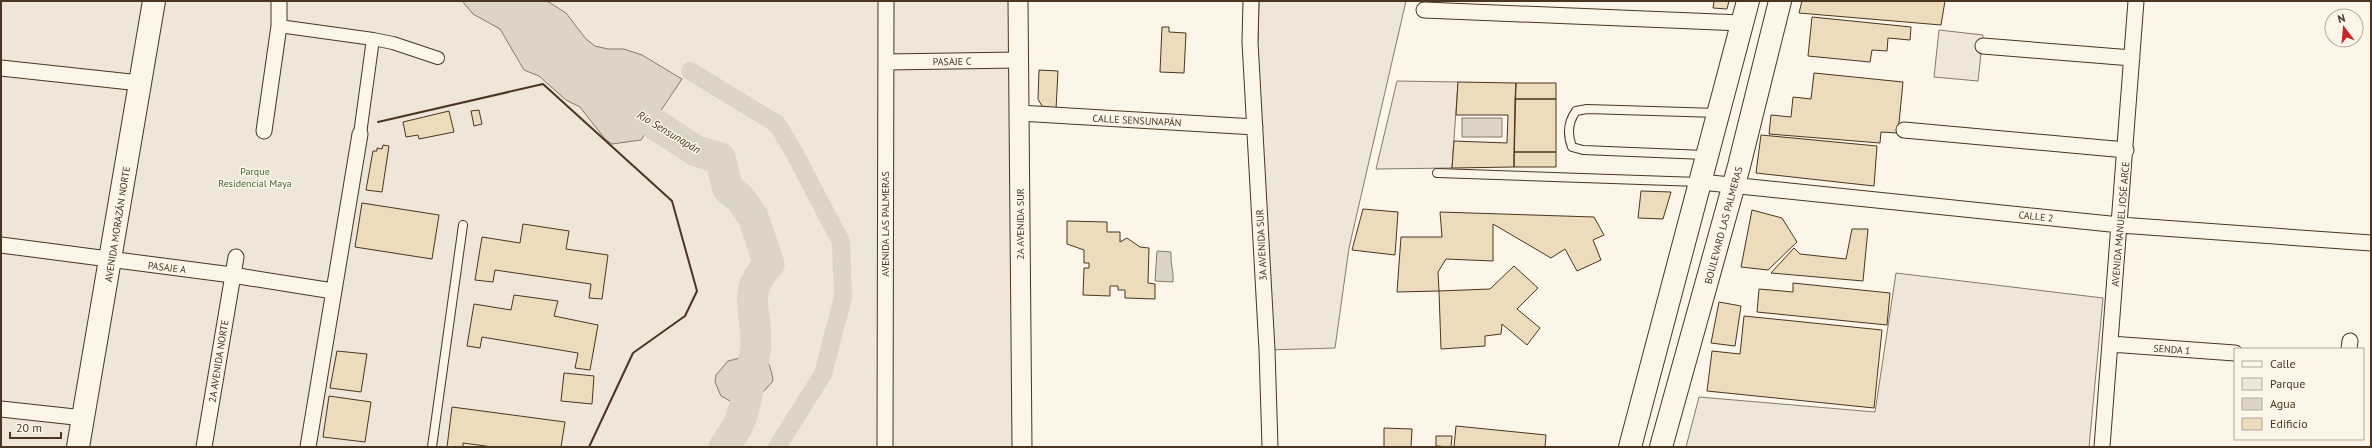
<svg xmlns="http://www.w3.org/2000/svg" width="2372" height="448" font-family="'PT Sans',sans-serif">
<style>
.green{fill:#ede6d9;stroke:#887966}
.water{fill:#dcd4c6;stroke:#887966}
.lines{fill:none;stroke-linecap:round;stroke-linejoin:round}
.canal{stroke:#dcd4c6;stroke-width:18}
.river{stroke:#dcd4c6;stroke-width:31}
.building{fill:#ecdcbc;stroke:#4a3520}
.service-casing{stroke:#4a3520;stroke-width:10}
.pedestrian-casing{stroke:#4a3520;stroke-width:14}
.minor-casing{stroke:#4a3520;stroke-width:17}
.tertiary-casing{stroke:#4a3520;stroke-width:21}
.secondary-casing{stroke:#4a3520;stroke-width:24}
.primary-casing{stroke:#4a3520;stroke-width:24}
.service{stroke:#fbf6e9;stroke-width:8}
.pedestrian{stroke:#fbf6e9;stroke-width:12}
.minor{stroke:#fbf6e9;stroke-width:15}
.tertiary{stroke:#fbf6e9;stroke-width:19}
.secondary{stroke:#fbf6e9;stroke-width:22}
.primary{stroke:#fbf6e9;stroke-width:22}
.wall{stroke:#4a3520;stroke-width:2}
.labels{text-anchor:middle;stroke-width:3;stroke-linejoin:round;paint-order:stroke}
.street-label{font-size:10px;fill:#4a3520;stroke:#fbf6e9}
.park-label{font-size:10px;fill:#436837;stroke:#fbf6e9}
.water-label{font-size:11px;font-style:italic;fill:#4a3520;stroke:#fbf6e9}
</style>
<rect width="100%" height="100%" fill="#fbf6e9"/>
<path class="green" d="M1,1H1019L1013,447H1Z
M1259,1H1406L1349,248L1335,348L1267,350L1250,42H1258Z
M1939,30L1983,35L1978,81L1934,77Z
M1397,81L1458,82L1452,168L1376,169Z
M1896,273L2103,298L2089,447H1686L1699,397L1875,412Z"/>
<path class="water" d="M462,1H547L566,13L586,39L595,46L608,49H624L642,55L682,79L641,140L612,144L605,139L580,107L566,100L539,76L524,70L500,29L473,14Z
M1462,118H1502V137H1462Z
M1157,251L1171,252C1170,264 1174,271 1173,282L1155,281Z
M744,357C766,356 770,359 773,381L763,392L752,400L746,429L738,447H714L731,418L732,402L721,396L715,382L716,375L728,361Z"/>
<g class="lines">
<path class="canal" d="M690,71L777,124L795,154L841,242L843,297L823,374L777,447"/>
<path class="river" d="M618,100L696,151L720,158L728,189L740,198L753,217L769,264C738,297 761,313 755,352C751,373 748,398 741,418C738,428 730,438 724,447"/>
</g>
<path class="building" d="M1714,1H1729L1727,9L1713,8Z
M1802,1H1945L1941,25L1799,13Z
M1812,17L1911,27L1910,40L1888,38L1887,51L1872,50L1870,62L1808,56Z
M1162,27H1169V32L1186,33L1184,73L1160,72Z
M1039,70L1058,71L1056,109L1042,106L1038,99Z
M1814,73L1903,82L1898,133L1881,132L1880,143L1769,134L1771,115L1791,117L1793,97L1811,99Z
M1458,82L1516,83L1514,167L1452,168L1454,141L1507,143L1508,115H1456Z
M1516,83H1556V99H1515Z
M1515,99H1556V152H1514Z
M479,110L482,124L474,126L471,111Z
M449,111L454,132L419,139L418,135L406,137L403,122Z
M1761,135L1877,146L1874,186L1756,173Z
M383,145L389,146L382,192L366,190L373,151H377V148L382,149Z
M1514,152H1556V167H1514Z
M1641,191L1671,192L1663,219L1638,218Z
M362,203L439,215L432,259L355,247Z
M1363,209L1398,212L1395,255L1352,250Z
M1752,210L1782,218L1797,242L1768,270L1741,267Z
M1440,212L1594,217L1604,235L1593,240L1601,260L1577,271L1565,249L1551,258L1493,224V261L1446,259L1438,272L1439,291L1397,292L1401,237H1442Z
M1067,221L1107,222V232H1120V242L1127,238L1140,247L1149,248L1148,283L1155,284V299L1125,298V290H1118V286H1110V296L1083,295L1084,268H1089V263H1084V250L1067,244Z
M523,224L569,231L566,249L608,255L602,299L589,298L591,284L495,270L493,282L475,280L482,237L520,243Z
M1852,229H1868L1863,281L1771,273L1794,248L1800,254L1846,259Z
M1514,266L1538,288L1517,309L1540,328L1527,345L1502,324L1501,334L1485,336V346L1441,349L1439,291L1490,289Z
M1793,283L1890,293L1887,325L1757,312L1759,289L1793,292Z
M514,295L558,301L554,316L598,325L590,370L575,368L578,353L482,337L480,348L467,346L474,304L511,310Z
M1719,302L1741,306L1735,346L1711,343Z
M1744,316L1882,330L1874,408L1707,391L1712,351L1740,354Z
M337,351L367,354L361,392L330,388Z
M564,373L594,376L592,404L561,401Z
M329,396L371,402L365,442L323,437Z
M452,407L565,422L561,447H493L463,443V447H447Z
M1456,426L1546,435L1545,447H1454Z
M1384,428L1412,429L1411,447H1384Z
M1436,436H1452L1451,447L1436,446Z"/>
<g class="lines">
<defs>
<path id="service" d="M1705,155L1583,150L1572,147C1567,134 1568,122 1576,111L1587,109L1718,113
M1437,173L1699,182
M432,447L463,225"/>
<path id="pedestrian" d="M279,26L373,39L393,43L438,58
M360,134L373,39"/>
<path id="minor" d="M1251,1L1250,42L1267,350L1270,447
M1424,10L1742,23
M1983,46L2132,58
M886,62L1018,60
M1,68L140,83
M1019,113L1255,127
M1904,130L2126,150
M264,131L279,26V1
M1701,182L2120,225L2371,243
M1,245L232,275L333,291
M2110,344L2235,353
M2349,349L2350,341
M1,409L84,418
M204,447L236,257
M308,447L360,134
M885,447L886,1
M2102,447L2136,1"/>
<path id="tertiary" d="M1018,1L1022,447"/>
<path id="secondary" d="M78,447L154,1"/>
<path id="primary" d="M1630,447L1748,1
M1661,447L1739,166L1780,1"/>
</defs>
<use href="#service" class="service-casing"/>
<use href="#pedestrian" class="pedestrian-casing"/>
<use href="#minor" class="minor-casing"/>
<use href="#tertiary" class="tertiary-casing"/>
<use href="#secondary" class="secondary-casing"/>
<use href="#primary" class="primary-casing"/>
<use href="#service" class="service"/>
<use href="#pedestrian" class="pedestrian"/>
<use href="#minor" class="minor"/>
<use href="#tertiary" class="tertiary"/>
<use href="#secondary" class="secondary"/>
<use href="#primary" class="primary"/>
<path class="wall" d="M378,122L543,84L672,201L697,291L685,316L633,353L589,447"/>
</g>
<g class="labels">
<g class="street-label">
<text transform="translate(952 61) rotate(-1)" y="4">PASAJE C</text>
<text transform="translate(1137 120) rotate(3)" y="4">CALLE SENSUNAPÁN</text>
<text transform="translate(2036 216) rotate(6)" y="4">CALLE 2</text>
<text transform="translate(117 224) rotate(-81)" y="4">AVENIDA MORAZÁN NORTE</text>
<text transform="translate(885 224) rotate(-90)" y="4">AVENIDA LAS PALMERAS</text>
<text transform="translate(1020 224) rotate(-90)" y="4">2A AVENIDA SUR</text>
<text transform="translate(2120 224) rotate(-85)" y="4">AVENIDA MANUEL JOSÉ ARCE</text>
<text transform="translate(1723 225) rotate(-75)" y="4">BOULEVARD LAS PALMERAS</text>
<text transform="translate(1261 245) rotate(-93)" y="4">3A AVENIDA SUR</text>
<text transform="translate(167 267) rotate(7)" y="4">PASAJE A</text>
<text transform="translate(2172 349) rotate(4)" y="4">SENDA 1</text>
<text transform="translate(218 361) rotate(-81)" y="4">2A AVENIDA NORTE</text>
</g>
<g class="park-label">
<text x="255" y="175">Parque<tspan x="255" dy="12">Residencial Maya</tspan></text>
</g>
<g class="water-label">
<text transform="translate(669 132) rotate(31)" y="4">Río Sensunapán</text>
</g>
</g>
<rect width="2372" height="448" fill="none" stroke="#4a3520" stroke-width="4"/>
<rect x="2234" y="348" width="130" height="92" fill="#fbf6e9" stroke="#b4a999"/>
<rect x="2242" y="361" width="20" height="6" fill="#fbf6e9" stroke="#b4a999"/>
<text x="2270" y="368" font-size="12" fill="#4a3520">Calle</text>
<rect x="2242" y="378" width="20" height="12" fill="#ede6d9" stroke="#b4a999"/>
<text x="2270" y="388" font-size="12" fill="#4a3520">Parque</text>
<rect x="2242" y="398" width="20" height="12" fill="#dcd4c6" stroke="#b4a999"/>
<text x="2270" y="408" font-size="12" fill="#4a3520">Agua</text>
<rect x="2242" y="418" width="20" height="12" fill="#ecdcbc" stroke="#b4a999"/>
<text x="2270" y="428" font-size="12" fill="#4a3520">Edificio</text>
<g transform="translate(2344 28) rotate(344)"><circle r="19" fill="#fbf6e9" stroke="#b4a999"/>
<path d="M0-3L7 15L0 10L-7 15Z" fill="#c62828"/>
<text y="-6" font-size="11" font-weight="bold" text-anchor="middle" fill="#4a3520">N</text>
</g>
<path d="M10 432v6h51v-6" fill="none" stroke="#4a3520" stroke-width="2"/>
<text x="16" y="432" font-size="12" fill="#4a3520" stroke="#fbf6e9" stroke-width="3" paint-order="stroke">20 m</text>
</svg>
